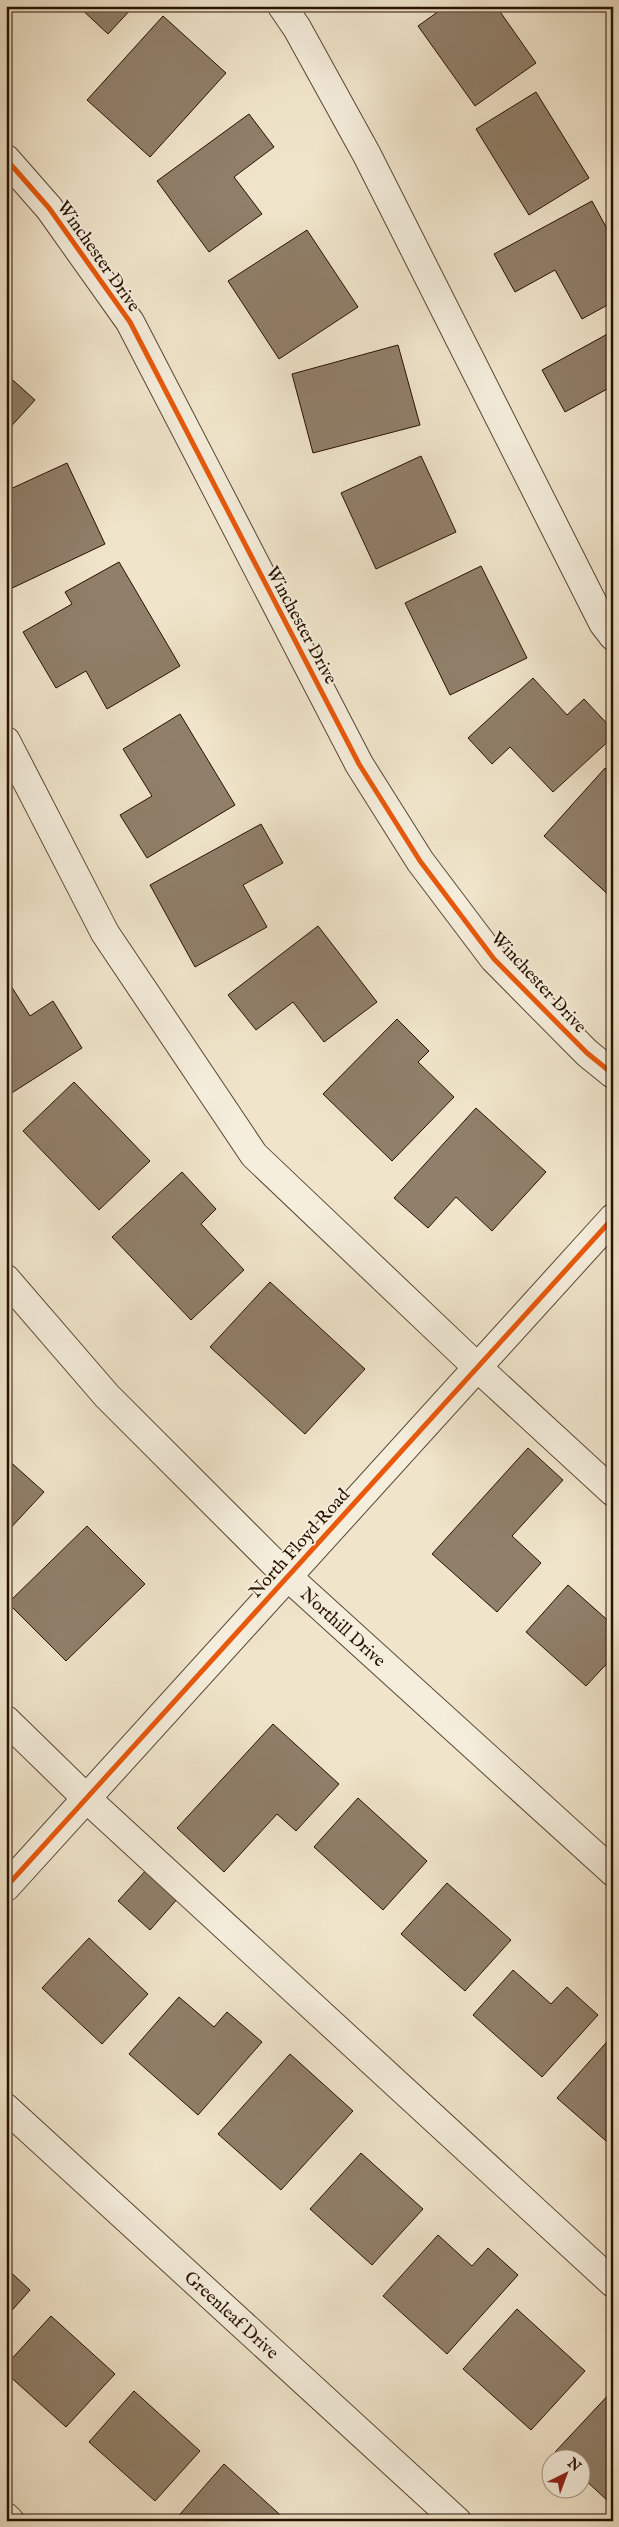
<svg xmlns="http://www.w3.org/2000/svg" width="619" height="2527" font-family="'IM FELL English',serif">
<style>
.building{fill:#907f6a;stroke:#271100}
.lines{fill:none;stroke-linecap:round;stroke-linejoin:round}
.minor-casing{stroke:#594633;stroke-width:30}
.minor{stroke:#f5eedd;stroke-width:28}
.cycleway-casing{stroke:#f5eedd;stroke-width:8}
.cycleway{stroke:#e8590c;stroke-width:5}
.labels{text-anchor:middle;stroke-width:4;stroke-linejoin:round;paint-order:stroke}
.street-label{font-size:18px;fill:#271100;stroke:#f5eedd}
</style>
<rect width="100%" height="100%" fill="#f0e5cb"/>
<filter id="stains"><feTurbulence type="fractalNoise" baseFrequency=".004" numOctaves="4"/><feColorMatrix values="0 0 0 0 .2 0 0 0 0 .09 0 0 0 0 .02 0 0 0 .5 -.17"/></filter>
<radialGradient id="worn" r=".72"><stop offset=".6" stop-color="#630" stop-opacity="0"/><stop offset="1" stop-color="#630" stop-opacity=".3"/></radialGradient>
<path class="building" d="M78,6H134L108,34Z
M446,6H496L536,63L475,106L418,26Z
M163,16L226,73L150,157L87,100Z
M536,92L589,178L529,215L476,129Z
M249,114L274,147L234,177L262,214L209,252L157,181Z
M592,201L613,240V302L582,319L555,270L515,292L494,254Z
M307,230L358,307L279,359L228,281Z
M613,331V394L609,388L565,412L542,370Z
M398,345L420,425L313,453L292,374Z
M6,374L35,400L6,432Z
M421,456L456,532L376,569L341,493Z
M67,463L105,544L6,591V491Z
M119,562L180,666L107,709L86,671L56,688L23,632L72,604L65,592Z
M481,566L527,658L450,695L405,603Z
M533,678L567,715L584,699L613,730V737L553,792L510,747L492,764L468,738Z
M180,714L235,805L147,858L120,815L152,796L123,749Z
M605,768L613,775L612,898L544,836Z
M261,824L283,863L243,885L267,927L195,967L150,885Z
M318,926L377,1002L324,1042L293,1002L256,1030L228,995Z
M6,978L30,1016L53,1001L82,1048L7,1096Z
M397,1019L429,1051L418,1062L454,1097L392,1161L323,1094Z
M74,1082L150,1161L99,1210L23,1131Z
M476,1108L546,1172L492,1231L456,1197L428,1228L394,1198Z
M182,1172L216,1209L201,1224L244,1270L191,1320L112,1237Z
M270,1282L365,1369L305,1434L210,1347Z
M528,1448L563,1480L512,1536L541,1563L497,1612L432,1554Z
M6,1458L44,1492L6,1533Z
M87,1526L145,1584L66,1661L8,1603Z
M568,1585L613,1625V1657L586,1686L526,1632Z
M273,1724L339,1784L296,1831L277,1814L224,1872L177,1828Z
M358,1798L427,1861L383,1910L314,1847Z
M148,1868L179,1897L150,1930L118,1901Z
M447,1883L511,1940L465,1991L401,1934Z
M89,1938L148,1994L102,2044L42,1988Z
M513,1970L551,2004L567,1987L598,2015L542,2077L473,2015Z
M179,1997L214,2027L227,2012L262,2042L198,2115L129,2054Z
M613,2035V2147L557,2098Z
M290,2054L353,2111L281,2190L218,2134Z
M361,2153L423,2209L372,2265L310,2209Z
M438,2235L472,2266L488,2248L518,2275L447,2354L383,2296Z
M6,2268L30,2290L6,2317Z
M517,2309L585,2371L531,2430L463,2369Z
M51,2316L115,2374L66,2427L6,2373V2365Z
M613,2390V2498L609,2502L582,2477V2460H563L555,2452Z
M134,2391L200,2451L155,2501L89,2442Z
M224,2464L287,2521H174Z"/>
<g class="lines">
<defs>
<g id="minor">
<path d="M282,6L297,28L367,155L603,623L613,636"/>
<path d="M6,159L49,208L130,322L359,764L420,861L494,959L587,1053L613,1074"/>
<path d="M6,741L105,933L254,1155L477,1367L613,1492"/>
<path id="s1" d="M6,1279L107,1396L287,1576L613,1872"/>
<path d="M6,1720L86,1798L613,2283"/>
<path d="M6,1887L613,1218"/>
<path id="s2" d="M6,2108L457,2521"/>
<path d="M6,2517L10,2521"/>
</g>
</defs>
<use href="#minor" class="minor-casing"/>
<use href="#minor" class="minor"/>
<defs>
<path id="cycleway" d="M6,159L49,208L130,322L359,764L420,861L494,959L587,1053L613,1074
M6,1887L613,1218"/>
</defs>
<use href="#cycleway" class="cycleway-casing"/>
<use href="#cycleway" class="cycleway"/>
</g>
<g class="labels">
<g class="street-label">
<text transform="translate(99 256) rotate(55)" y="6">Winchester Drive</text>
<text transform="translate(302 625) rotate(62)" y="6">Winchester Drive</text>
<text transform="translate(539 982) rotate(47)" y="6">Winchester Drive</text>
<text transform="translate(299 1543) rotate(-48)" y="6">North Floyd Road</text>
<text dy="6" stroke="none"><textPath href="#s1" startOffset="485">Northill Drive</textPath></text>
<text dy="6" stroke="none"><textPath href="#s2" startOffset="306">Greenleaf Drive</textPath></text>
</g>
</g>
<rect width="619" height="2527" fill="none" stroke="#f0e5cb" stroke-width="25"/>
<rect x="8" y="8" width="604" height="2512" fill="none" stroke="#271100" stroke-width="2.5"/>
<rect x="12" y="12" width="594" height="2502" fill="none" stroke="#271100"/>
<g transform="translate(566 2474) rotate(42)"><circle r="24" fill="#f5eedd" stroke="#a39685"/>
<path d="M0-4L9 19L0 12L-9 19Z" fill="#8f2418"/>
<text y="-8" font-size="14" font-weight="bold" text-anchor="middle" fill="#271100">N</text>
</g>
<rect width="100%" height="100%" filter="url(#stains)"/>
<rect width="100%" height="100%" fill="url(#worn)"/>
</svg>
